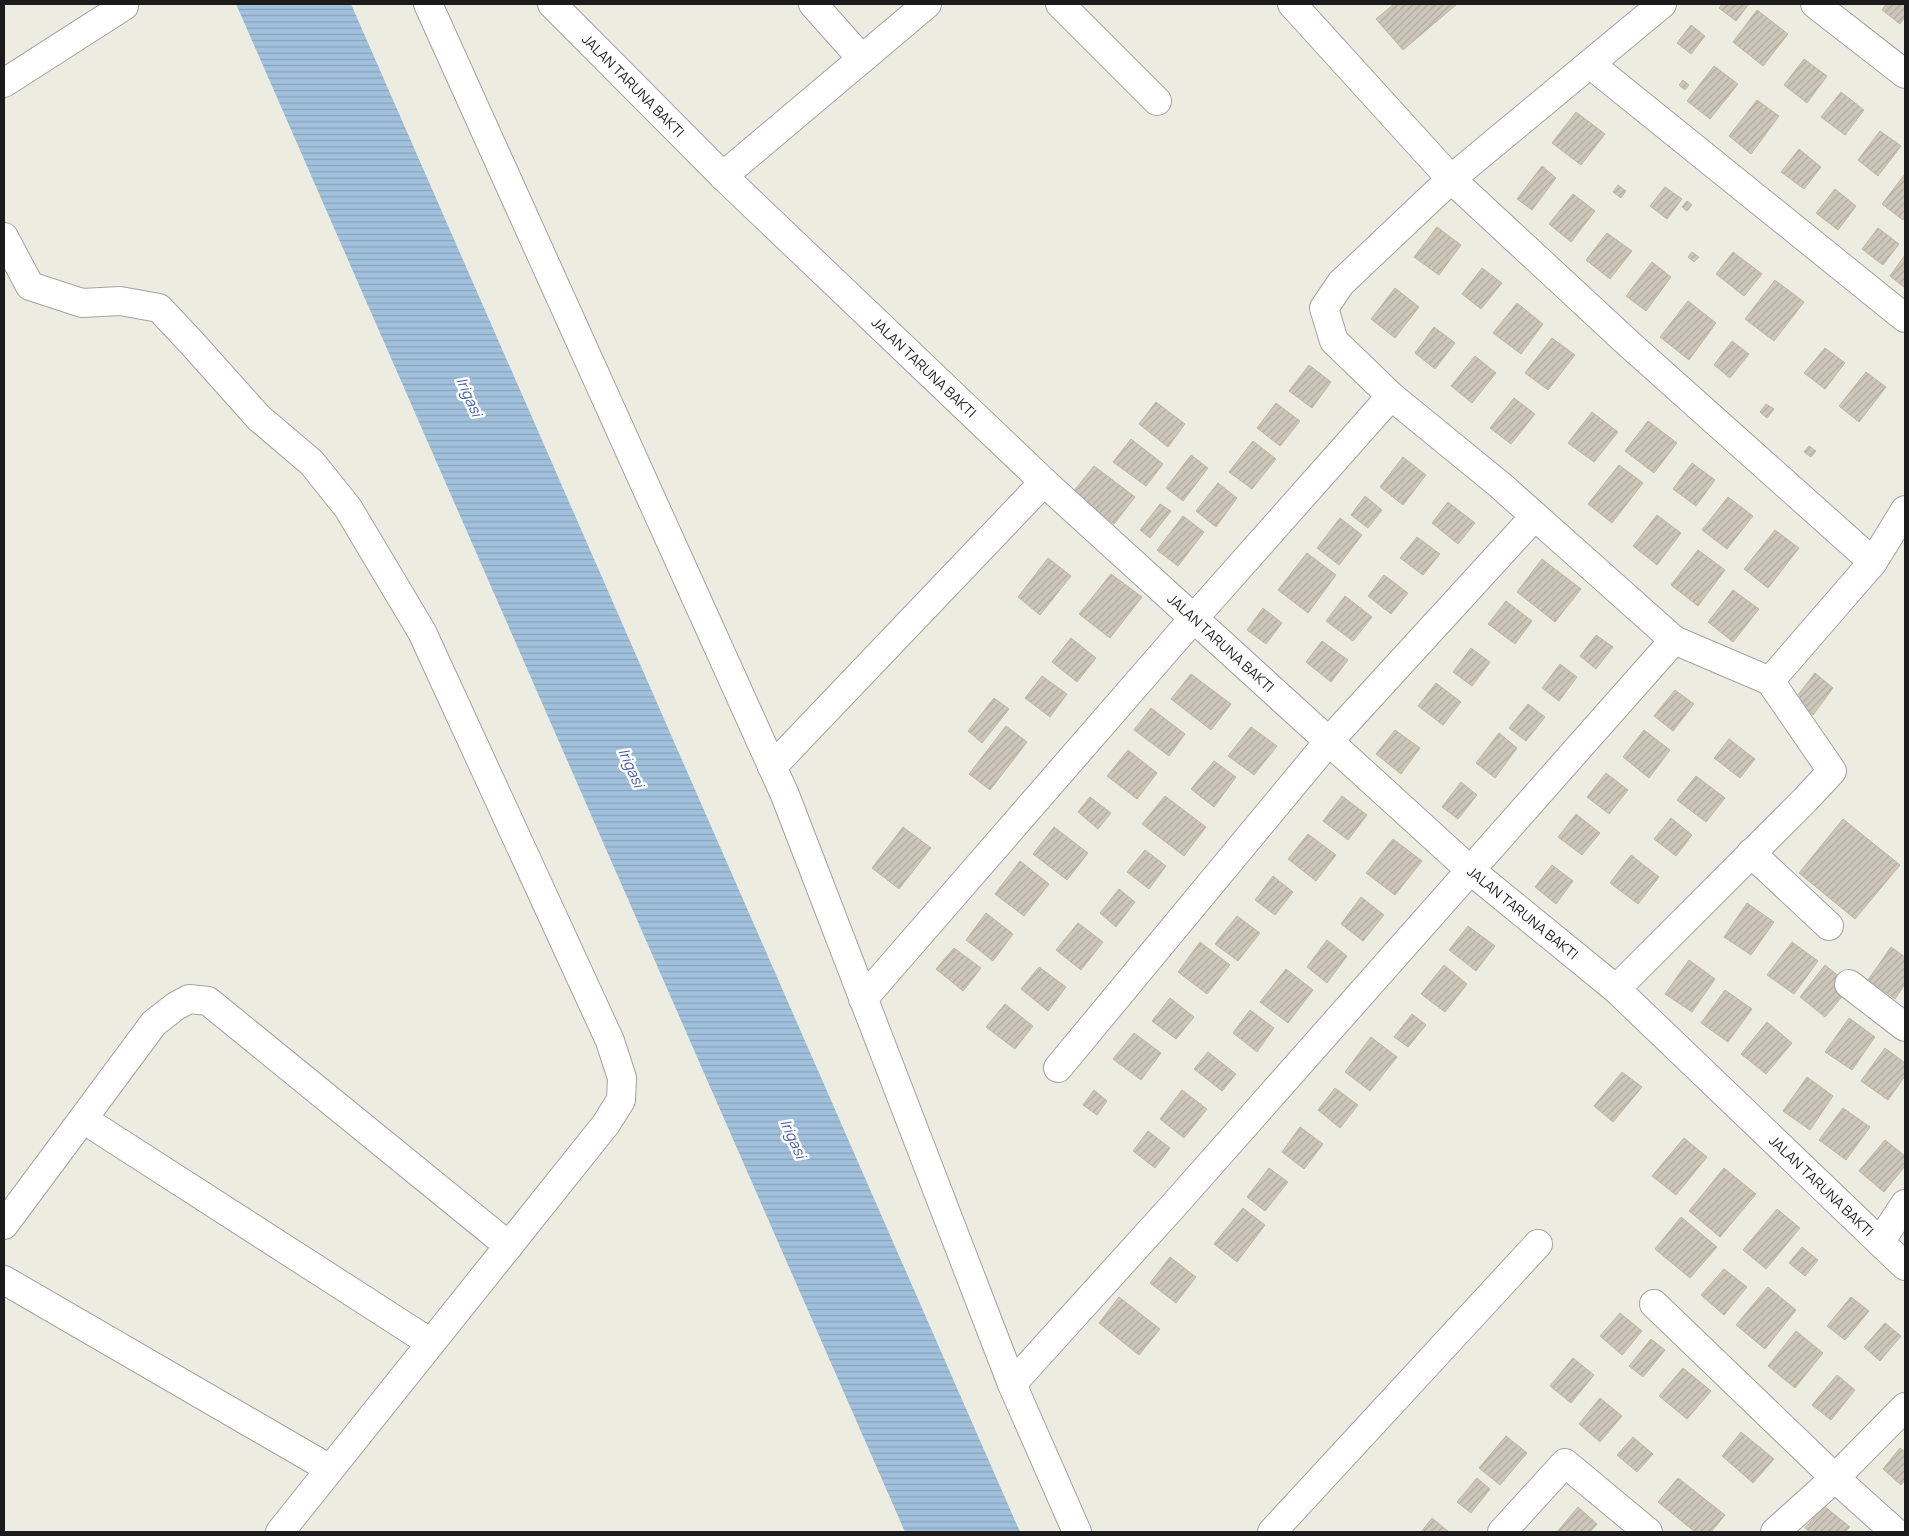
<svg xmlns="http://www.w3.org/2000/svg" width="1909" height="1536" font-family="Manrope,sans-serif">
<style>
.water{fill:url(#water-rules)}
.building{fill:url(#building-hatch);stroke:#bfb6a3}
.lines{fill:none;stroke-linecap:round;stroke-linejoin:round}
.street-casing{stroke:#a2a2a2;stroke-width:30}
.street{stroke:#fff;stroke-width:28}
.labels{text-anchor:middle;stroke-width:5;stroke-linejoin:round;paint-order:stroke}
.street-label{font-size:14px;fill:#1b1b1b;stroke:#fff}
.water-label{font-size:15px;font-style:italic;fill:#4861ab;stroke:#fff}
</style>
<defs>
<pattern id="water-rules" width="6" height="5" patternUnits="userSpaceOnUse" patternTransform="scale(1.25)"><rect width="6" height="5" fill="#a0c0dc"/><path d="M0 2.5h6" fill="none" stroke="#89a4bc"/></pattern>
<pattern id="building-hatch" width="6" height="6" patternUnits="userSpaceOnUse" patternTransform="scale(1.25)"><rect width="6" height="6" fill="#cdc7ba"/><path d="M-1 1l2-2M0 6l6-6M5 7l2-2" fill="none" stroke="#afaa9f"/></pattern>
</defs>
<rect width="100%" height="100%" fill="#edece1"/>
<path class="water" d="M236,4H351L1020,1532H905Z"/>
<path class="building" d="M1394,4H1457L1403,50L1376,19Z
M1722,4H1749L1736,21L1719,8Z
M1886,4H1905V17L1900,24L1882,10Z
M1757,10L1788,34L1763,66L1733,42Z
M1691,25L1705,36L1691,54L1677,43Z
M1804,59L1827,76L1807,103L1784,85Z
M1714,66L1738,84L1710,119L1687,101Z
M1683,80L1689,85L1685,90L1679,85Z
M1841,92L1864,110L1845,135L1821,117Z
M1757,100L1779,116L1751,154L1729,136Z
M1576,112L1605,134L1581,165L1552,143Z
M1880,131L1901,146L1878,176L1858,160Z
M1799,149L1821,167L1804,189L1781,172Z
M1542,166L1556,178L1532,210L1517,199Z
M1905,174V216L1903,220L1882,204Z
M1618,185L1626,191L1621,198L1613,192Z
M1665,187L1682,199L1667,219L1650,206Z
M1835,189L1856,206L1838,230L1816,213Z
M1573,194L1595,211L1571,242L1549,224Z
M1687,201L1692,205L1687,211L1682,207Z
M1437,227L1461,245L1439,275L1414,257Z
M1878,228L1899,244L1883,265L1862,249Z
M1607,233L1632,251L1610,279L1586,260Z
M1692,252L1699,257L1694,262L1688,257Z
M1733,252L1762,274L1744,296L1716,274Z
M1905,255V288L1890,276Z
M1652,262L1671,277L1646,311L1626,296Z
M1482,268L1502,283L1481,309L1462,294Z
M1775,280L1804,302L1774,341L1745,319Z
M1395,288L1419,307L1395,338L1371,319Z
M1688,301L1716,323L1689,360L1660,337Z
M1517,303L1543,324L1521,354L1493,333Z
M1434,327L1455,343L1435,369L1415,353Z
M1552,338L1575,355L1548,390L1525,373Z
M1732,341L1749,354L1730,378L1714,365Z
M1825,348L1845,363L1825,389L1804,373Z
M1475,356L1496,373L1472,403L1451,386Z
M1309,365L1331,382L1312,408L1289,391Z
M1866,372L1886,387L1859,422L1839,406Z
M1514,398L1535,414L1511,444L1490,428Z
M1156,402L1185,424L1168,447L1139,424Z
M1276,403L1300,421L1280,446L1257,428Z
M1766,404L1774,409L1767,418L1760,412Z
M1592,412L1618,432L1594,462L1568,443Z
M1648,421L1677,443L1654,473L1625,451Z
M1131,439L1163,464L1146,486L1113,462Z
M1253,441L1276,459L1252,489L1229,472Z
M1809,446L1816,451L1811,457L1804,452Z
M1191,455L1208,468L1183,501L1166,488Z
M1403,457L1426,475L1403,505L1380,487Z
M1692,463L1715,480L1696,506L1673,489Z
M1619,465L1643,483L1612,523L1588,504Z
M1094,466L1135,497L1114,524L1073,492Z
M1218,483L1237,498L1216,527L1196,511Z
M1365,496L1382,510L1368,528L1351,515Z
M1728,497L1753,516L1727,549L1702,530Z
M1448,502L1475,523L1458,544L1432,523Z
M1160,504L1171,511L1150,538L1140,530Z
M1657,515L1681,533L1657,565L1633,546Z
M1183,516L1204,532L1178,566L1157,550Z
M1340,518L1362,535L1339,565L1317,548Z
M1775,530L1799,548L1768,588L1744,569Z
M1417,537L1440,554L1423,575L1400,558Z
M1698,550L1725,570L1698,606L1671,585Z
M1307,553L1336,575L1308,613L1278,590Z
M1048,558L1071,576L1040,615L1018,597Z
M1542,559L1581,589L1555,622L1517,592Z
M1111,574L1142,597L1110,638L1079,614Z
M1384,575L1408,593L1391,614L1368,596Z
M1733,590L1759,609L1733,642L1708,622Z
M1345,596L1372,617L1353,641L1326,621Z
M1506,601L1532,621L1515,644L1488,624Z
M1263,608L1282,623L1266,644L1247,630Z
M1596,635L1613,647L1596,669L1580,656Z
M1071,638L1096,658L1077,682L1052,662Z
M1322,641L1348,660L1331,682L1306,662Z
M1471,648L1490,662L1472,686L1453,672Z
M1560,664L1577,677L1559,701L1542,688Z
M1815,673L1833,688L1813,715L1794,700Z
M1191,674L1231,704L1211,730L1171,699Z
M1042,676L1067,694L1050,717L1025,698Z
M1436,683L1461,702L1443,725L1418,706Z
M1675,690L1694,704L1673,731L1654,716Z
M994,698L1009,709L982,743L968,731Z
M1528,704L1545,717L1526,741L1509,728Z
M1151,708L1185,734L1169,756L1134,730Z
M1006,726L1027,742L990,790L969,774Z
M1251,727L1277,746L1254,775L1228,756Z
M1395,730L1420,748L1401,774L1376,754Z
M1644,730L1670,750L1649,778L1623,757Z
M1499,733L1517,748L1495,778L1476,763Z
M1729,739L1755,759L1740,778L1714,758Z
M1128,750L1157,773L1137,799L1107,776Z
M1214,761L1236,777L1214,807L1191,789Z
M1606,773L1628,790L1609,814L1587,797Z
M1696,776L1725,798L1706,822L1677,800Z
M1461,782L1477,795L1458,819L1442,807Z
M1165,796L1206,827L1184,856L1142,824Z
M1342,796L1367,815L1348,840L1323,821Z
M1090,797L1111,813L1098,829L1078,812Z
M1576,814L1600,833L1582,855L1558,837Z
M1671,818L1692,835L1676,856L1654,839Z
M1843,819L1900,865L1855,919L1799,873Z
M903,827L931,848L899,889L872,868Z
M1054,827L1088,853L1067,880L1033,854Z
M1308,834L1336,855L1316,881L1288,859Z
M1393,839L1422,861L1395,895L1366,873Z
M1145,850L1166,866L1149,889L1127,872Z
M1631,855L1659,877L1638,904L1610,883Z
M1020,861L1049,884L1024,916L995,894Z
M1552,865L1573,881L1556,904L1535,887Z
M1273,876L1293,892L1275,915L1255,900Z
M1119,889L1135,902L1116,927L1100,913Z
M1361,897L1384,915L1363,941L1341,924Z
M1747,903L1774,922L1751,955L1724,937Z
M986,913L1013,934L993,961L966,940Z
M1237,916L1260,933L1238,961L1215,944Z
M1078,923L1103,942L1081,970L1056,950Z
M1468,926L1495,946L1476,971L1449,950Z
M1327,940L1347,956L1327,983L1307,967Z
M1200,942L1230,965L1207,994L1178,972Z
M1792,942L1818,961L1794,994L1767,975Z
M1891,947L1905,957V984L1895,999L1868,980Z
M954,948L981,968L963,991L936,969Z
M1689,960L1715,979L1692,1012L1665,994Z
M1444,965L1467,984L1445,1012L1421,994Z
M1825,965L1851,986L1825,1017L1800,997Z
M1039,967L1066,987L1048,1011L1021,989Z
M1286,969L1313,990L1288,1023L1260,1002Z
M1725,990L1752,1009L1728,1042L1701,1023Z
M1170,998L1194,1017L1176,1039L1152,1021Z
M1005,1004L1033,1026L1015,1049L986,1027Z
M1250,1010L1274,1028L1257,1052L1233,1033Z
M1412,1014L1426,1025L1408,1047L1394,1037Z
M1849,1018L1875,1037L1852,1070L1825,1052Z
M1767,1022L1792,1043L1766,1074L1741,1054Z
M1134,1033L1161,1053L1141,1080L1113,1059Z
M1371,1037L1397,1057L1370,1091L1345,1072Z
M1885,1048L1905,1063V1076L1888,1100L1861,1081Z
M1208,1052L1236,1074L1222,1091L1194,1069Z
M1622,1072L1642,1087L1613,1122L1594,1106Z
M1807,1077L1833,1096L1810,1130L1783,1111Z
M1335,1088L1358,1105L1340,1128L1318,1110Z
M1094,1090L1107,1101L1097,1115L1083,1105Z
M1182,1090L1207,1109L1184,1138L1160,1119Z
M1843,1108L1870,1127L1846,1160L1819,1140Z
M1300,1127L1323,1144L1304,1169L1282,1152Z
M1148,1131L1170,1148L1155,1168L1133,1151Z
M1684,1138L1707,1157L1676,1195L1652,1176Z
M1885,1140L1905,1156V1166L1884,1192L1859,1171Z
M1269,1168L1288,1182L1265,1211L1247,1197Z
M1724,1168L1756,1194L1720,1237L1689,1211Z
M1243,1208L1265,1225L1237,1262L1214,1244Z
M1777,1209L1800,1228L1766,1269L1743,1250Z
M1681,1217L1717,1247L1690,1278L1655,1249Z
M1802,1247L1818,1260L1805,1276L1789,1263Z
M1170,1257L1196,1277L1176,1303L1150,1283Z
M1724,1269L1747,1287L1724,1315L1701,1295Z
M1768,1287L1796,1310L1765,1349L1736,1325Z
M1119,1297L1160,1329L1139,1355L1099,1323Z
M1851,1297L1869,1311L1845,1340L1827,1326Z
M1620,1313L1642,1331L1622,1355L1600,1336Z
M1885,1323L1901,1336L1880,1361L1864,1347Z
M1796,1331L1823,1353L1795,1388L1768,1366Z
M1651,1339L1665,1350L1643,1377L1629,1366Z
M1573,1358L1594,1375L1571,1403L1550,1386Z
M1683,1368L1711,1391L1687,1419L1659,1396Z
M1837,1375L1855,1390L1831,1420L1812,1405Z
M1600,1398L1622,1416L1600,1442L1579,1424Z
M1741,1432L1774,1459L1753,1483L1722,1456Z
M1506,1436L1527,1453L1500,1485L1479,1468Z
M1633,1437L1653,1454L1637,1472L1617,1455Z
M1900,1448L1905,1452V1480L1901,1485L1883,1469Z
M1477,1478L1490,1489L1471,1513L1457,1502Z
M1678,1478L1725,1515L1711,1532H1695L1658,1502Z
M1824,1506L1850,1527L1845,1532H1810L1805,1528Z
M1578,1507L1597,1524L1590,1532H1557Z
M1432,1518L1449,1532H1421Z"/>
<g class="lines">
<defs>
<g id="street">
<path d="M428,4L785,795L1012,1384L1077,1532"/>
<path id="s1" d="M552,4L723,176L1044,482L1470,870L1616,989L1905,1266"/>
<path d="M813,4L862,59"/>
<path d="M1060,4L1157,101"/>
<path d="M1292,4L1451,179L1341,283L1324,308L1334,341L1391,396L1500,485L1674,640L1770,681L1832,771L1805,800L1616,989"/>
<path d="M1662,4L1451,179L1629,344L1873,562L1770,681"/>
<path d="M1815,4L1905,74"/>
<path d="M1590,64L1905,318"/>
<path d="M4,83L124,6"/>
<path d="M723,176L927,4"/>
<path d="M4,237L30,286L82,303L120,301L159,308L191,342L259,418L312,463L348,508L422,632L610,1041L622,1078L621,1100L606,1124L280,1532"/>
<path d="M1873,562L1905,510"/>
<path d="M772,767L1044,482"/>
<path d="M1751,853L1829,926"/>
<path d="M1849,984L1905,1027"/>
<path d="M863,999L1194,618L1391,396"/>
<path d="M1058,1068L1329,741L1535,516"/>
<path d="M83,1119L431,1343"/>
<path d="M4,1225L154,1023L176,1006L189,999L208,1001L509,1246"/>
<path d="M1880,1242L1905,1204"/>
<path d="M4,1280L330,1469"/>
<path d="M1654,1304L1835,1478L1895,1532"/>
<path d="M1012,1384L1175,1204L1674,640"/>
<path d="M1272,1532L1538,1244"/>
<path d="M1502,1532L1565,1463L1648,1532"/>
<path d="M1775,1532L1835,1478L1905,1407"/>
</g>
</defs>
<use href="#street" class="street-casing"/>
<use href="#street" class="street"/>
</g>
<g class="labels">
<g class="street-label">
<text dy="5" stroke="none"><textPath href="#s1" startOffset="115">JALAN TARUNA BAKTI</textPath></text>
<text dy="5" stroke="none"><textPath href="#s1" startOffset="520">JALAN TARUNA BAKTI</textPath></text>
<text dy="5" stroke="none"><textPath href="#s1" startOffset="925">JALAN TARUNA BAKTI</textPath></text>
<text dy="5" stroke="none"><textPath href="#s1" startOffset="1330">JALAN TARUNA BAKTI</textPath></text>
<text dy="5" stroke="none"><textPath href="#s1" startOffset="1735">JALAN TARUNA BAKTI</textPath></text>
</g>
<g class="water-label">
<text transform="translate(469 397) rotate(66)" y="5">Irigasi</text>
<text transform="translate(631 768) rotate(66)" y="5">Irigasi</text>
<text transform="translate(793 1139) rotate(66)" y="5">Irigasi</text>
</g>
</g>
<rect width="1909" height="1536" fill="none" stroke="#1b1b1b" stroke-width="10"/>
</svg>
